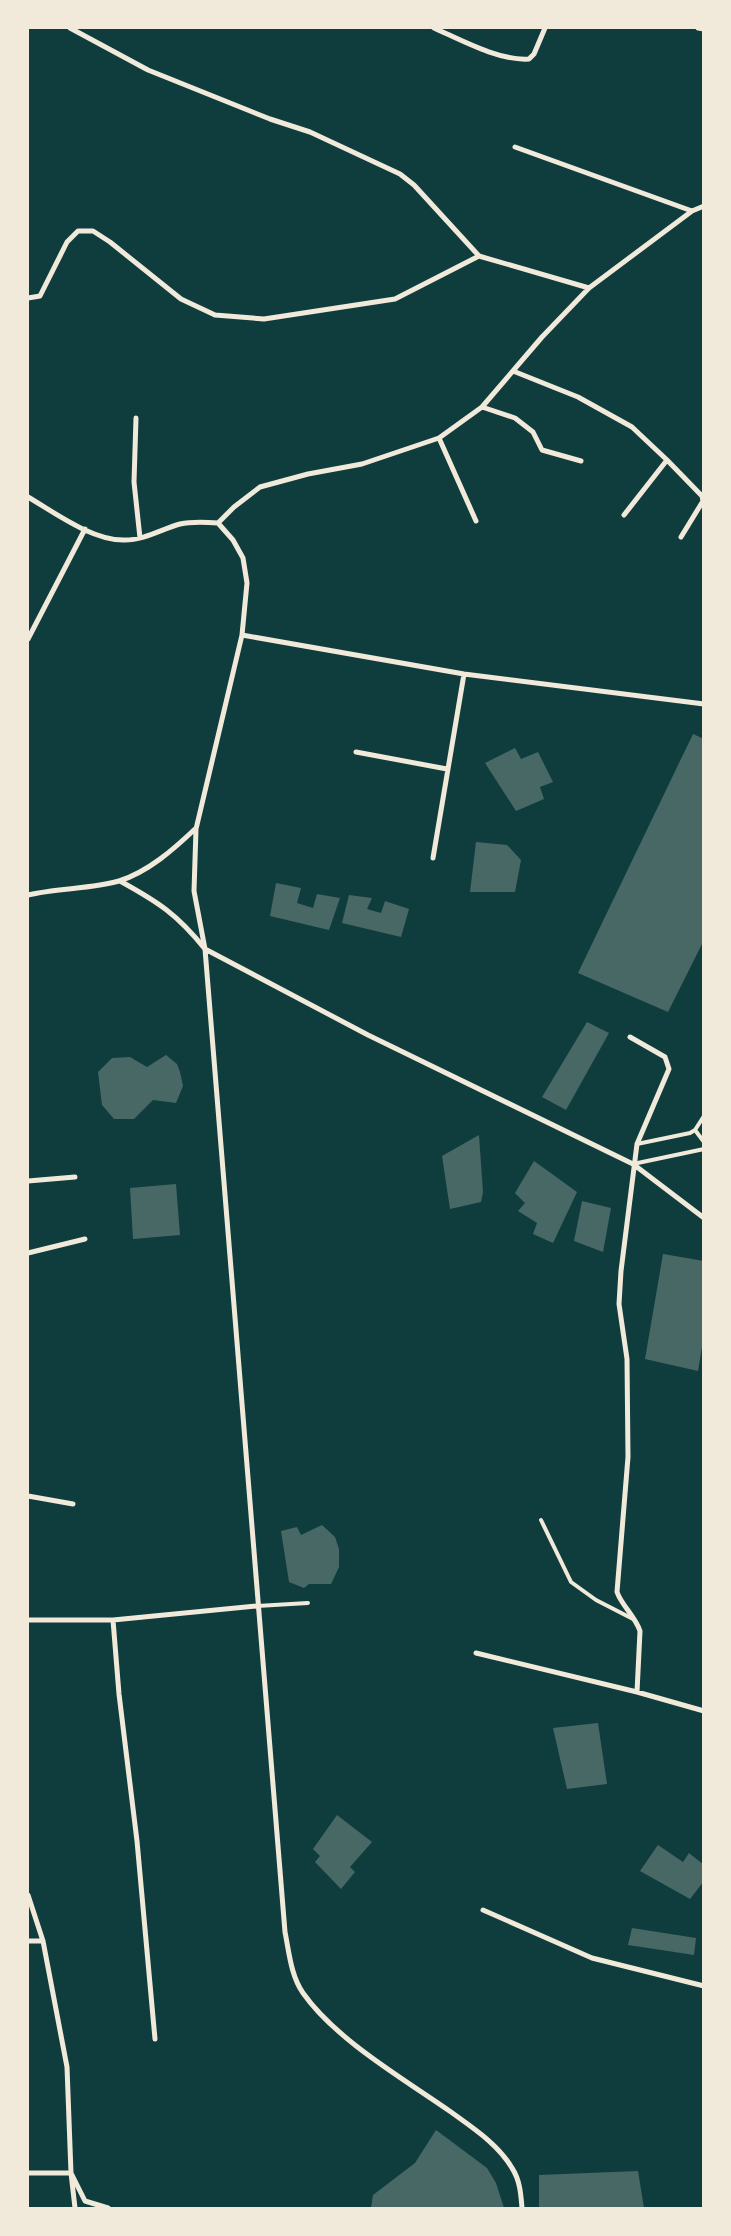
<svg xmlns="http://www.w3.org/2000/svg" width="731" height="2236" font-family="'PT Sans Narrow',sans-serif">
<style>
.building{fill:#486865}
.lines{fill:none;stroke-linecap:round;stroke-linejoin:round}
.service{stroke:#f1e9da;stroke-width:4}
.minor{stroke:#f1e9da;stroke-width:5}
</style>
<rect width="100%" height="100%" fill="#0f3d3e"/>
<path class="building" d="M693,734L704,739V940L668,1012L578,973Z
M515,748L521,759L538,752L553,782L540,787L544,799L516,811L485,763Z
M476,842L507,845L521,860L515,892H470Z
M276,883L301,888L297,903L313,908L317,894L340,898L329,930L270,916Z
M349,895L372,898L367,909L381,913L385,901L409,909L401,937L342,923Z
M587,1022L609,1033L566,1110L542,1097Z
M166,1055L177,1064L180,1072L183,1086L176,1103L153,1100L134,1119H114L102,1105L98,1072L112,1058L130,1057L147,1067Z
M479,1135L483,1192L481,1202L450,1209L442,1156Z
M534,1161L577,1192L553,1243L533,1234L537,1223L518,1211L525,1203L515,1193Z
M176,1184L180,1235L133,1239L130,1188Z
M582,1201L611,1208L603,1252L574,1241Z
M663,1254L704,1261V1335L698,1371L645,1359Z
M322,1525L335,1537L339,1549V1567L331,1584H309L304,1588L289,1582L281,1531L297,1527L301,1535Z
M598,1723L607,1784L567,1789L553,1728Z
M337,1815L372,1842L350,1867L355,1872L341,1889L315,1862L320,1856L313,1849Z
M658,1845L683,1862L689,1853L704,1865V1881L690,1899L640,1871Z
M632,1928L696,1938L694,1955L628,1945Z
M436,2130L487,2168L496,2183L504,2208H371L373,2195L415,2163Z
M638,2171L644,2208H539V2175Z"/>
<g class="lines">
<path class="service" d="M695,1130L704,1142
M637,1144L690,1133L695,1130L704,1116
M633,1164L704,1149
M541,1520L571,1582L596,1600L633,1619
M257,1606L308,1603
M704,1803V1812"/>
<path class="minor" d="M70,28L148,70L270,119L310,132L400,174L414,185L479,256L589,288
M434,28C461,40 499,61 529,59L534,54L545,28
M698,28L704,29
M515,147L692,211
M28,298L40,296L67,242L78,231H93L110,242L181,299L215,315L264,319L395,299L479,256
M513,371L578,397L632,427L667,460L624,515
M482,407L515,418L533,432L542,450L581,461
M136,418L134,482L140,538
M439,438L476,521
M667,460L702,496L703,501L681,537
M28,497C55,513 93,541 125,540C144,540 162,529 180,524C193,521 206,522 218,523
M218,523L233,540L243,558L247,583L242,635L196,829L194,891L205,949L285,1932C289,1952 291,1976 303,1993C336,2040 404,2079 451,2112C473,2128 498,2144 512,2168C520,2180 521,2195 522,2208
M218,523L234,507L260,487L308,474L362,464L439,438L482,407L542,337L589,288L692,211L704,206
M242,635L464,674L704,704
M28,639L85,529
M356,752L447,769
M433,858L464,674
M120,881C158,902 177,914 205,949L368,1035L633,1164L704,1218
M28,895C56,888 92,889 119,881C148,872 174,849 195,829
M630,1037L665,1057L669,1069L637,1144L621,1271L619,1304L627,1359L628,1457L617,1592C622,1606 635,1616 640,1631L637,1692
M28,1181L75,1177
M28,1253L85,1239
M28,1496L73,1504
M28,1620H113L257,1606
M113,1620L119,1694L137,1841L155,2039
M476,1653L637,1692L704,1711
M28,1895L43,1941L67,2067L71,2173L75,2208
M483,1910L592,1958L704,1986
M28,1941H43
M28,2173H71L85,2201L108,2208"/>
</g>
<rect width="731" height="2236" fill="none" stroke="#f1e9da" stroke-width="58"/>
</svg>
